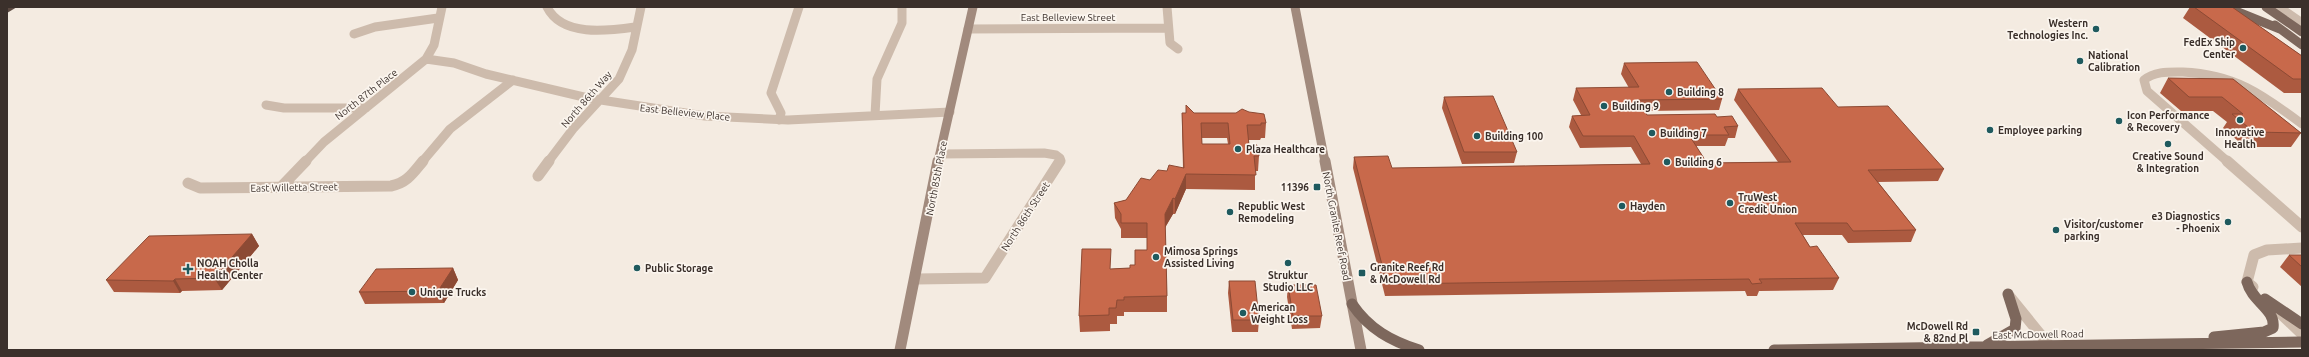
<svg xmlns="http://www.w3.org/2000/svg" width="2309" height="357" font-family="Ubuntu,sans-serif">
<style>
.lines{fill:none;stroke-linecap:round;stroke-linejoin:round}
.street-far1{stroke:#cdbbac;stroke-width:9}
.street{stroke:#cdbbac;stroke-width:11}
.secondary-far1{stroke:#a18a7d;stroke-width:9}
.secondary{stroke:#a18a7d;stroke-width:11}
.primary-far1{stroke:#7d675c;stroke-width:9}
.primary{stroke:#7d675c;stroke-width:11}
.highway{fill:#5c4a42;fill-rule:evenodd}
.wall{fill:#ac5a40;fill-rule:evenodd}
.shaded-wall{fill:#8c4a34}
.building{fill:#c8694b;stroke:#8c4a34;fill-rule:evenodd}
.poi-dot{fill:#1f5a5e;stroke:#fbf5ee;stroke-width:1.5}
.labels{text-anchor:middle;stroke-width:3.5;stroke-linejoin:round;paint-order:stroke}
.street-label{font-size:10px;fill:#3b302b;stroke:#fbf5ee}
.poi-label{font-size:10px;font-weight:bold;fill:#3b302b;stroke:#fbf5ee;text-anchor:start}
</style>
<rect width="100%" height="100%" fill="#f4ebe1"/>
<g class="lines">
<path class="street-far1" d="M547,7C562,37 607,31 635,27
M1167,7L1170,43L1178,49
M2279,7L2302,23
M968,29L1168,28
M354,34L375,27L438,18
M426,59L454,63L486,74L588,98L705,116L788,120L950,112
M266,105L284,108H366
M875,115L877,79L902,23V7
M779,120L781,113L771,93L799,7
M940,154L1044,153L1056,155L1060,158V162
M305,162L324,142L426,59L434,45L442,7
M422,162L450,129L513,80
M548,162L573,129L619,79L632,50L641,7
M2228,162L2147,91L2144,80C2155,71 2169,72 2183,72C2234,74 2262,94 2302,124"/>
<path class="street" d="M2227,161L2302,227
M538,176L549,161
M188,183L200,188L391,186C407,183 413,173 423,161
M281,187L306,161
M916,279L985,278L1060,161
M2253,287L2247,282L2254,255L2267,250L2302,248
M2010,297L2053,350
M2280,313L2302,334"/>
<path class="secondary-far1" d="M1295,7L1325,162
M938,162L973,7"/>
<path class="secondary" d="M1325,161L1361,350
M900,350L938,161"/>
<path class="primary-far1" d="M2209,7L2238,12L2280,29
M2266,7L2302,32
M2275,25L2302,45"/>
<path class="primary" d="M2265,299L2302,324
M1352,304C1369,329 1391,341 1419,350
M2214,337L2264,332L2273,328C2276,309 2252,302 2247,282
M1987,345L2015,329L2016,319L2008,294
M1774,350L2302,342"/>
<path class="highway" d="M7,7H17L7,13Z"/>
</g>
<path class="wall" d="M2190,7H2232L2302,56V93H2284L2183,18Z
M1624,63L1722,99L1719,110L1645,111L1647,115L1717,117L1738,126L1735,138H1728L1725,146H1696L1707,163L1778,162L1734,100L1738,89L1838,107L1944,169L1938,181L1878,182L1916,230L1911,242L1848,243L1842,235H1803L1810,247L1839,278L1833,290L1759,291L1757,296H1747L1745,291L1385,296L1353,168L1354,157L1392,168L1641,164L1631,147L1580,148L1569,127L1572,116L1581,115L1573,100L1576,88H1629L1621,74Z
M2168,78L2233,79L2301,133L2291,147H2245L2223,128L2227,122L2213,111H2181L2160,93Z
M1444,97L1517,152L1514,163L1462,164L1442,108Z
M1186,105L1194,113L1266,123L1265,138H1261L1260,140H1249V145L1259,156L1258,171H1255V190L1186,189L1175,214H1173L1165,228L1167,296V312H1124V316H1117V324H1110V331L1080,332L1079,316L1111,269L1130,268L1135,265L1147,250V238H1121V229L1115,218L1114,203L1126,200L1150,180L1167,171L1183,168L1182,128V113H1186ZM1202,138H1227L1228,144H1202Z
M252,234L259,246L222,290L182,291L180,293L114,292L106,280Z
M2289,255H2302V287L2280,267Z
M453,268L458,280L444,303L365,304L359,292Z
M1229,281L1259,320L1258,332H1232L1228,293Z
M1288,285L1322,316L1320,328L1292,329L1287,297Z"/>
<path class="shaded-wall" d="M1186,174V189L1175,214V199Z
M1173,198V214L1164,229L1165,214Z
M252,234L259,246L222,290L214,278Z
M453,268L458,280L444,303L438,291Z
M175,279L182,291L180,293L173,281Z"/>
<path class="building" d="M2194,7H2232L2302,56V79H2293Z
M1697,62L1722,99L1638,100L1647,115L1715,114L1717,117L1732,116L1738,126L1724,127L1729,135H1689L1707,163L1791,162L1738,89L1822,88L1838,107L1888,106L1944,169L1868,170L1916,230L1853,231L1847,223H1795L1810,247L1817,246L1839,278L1759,279L1762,283L1752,284L1749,279L1387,284L1354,157L1388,156L1392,168L1650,164L1634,136H1583L1572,116L1590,115L1576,88L1639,87L1624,63Z
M2168,78L2233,79L2301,133L2254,132L2232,114H2243L2222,97H2189Z
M1493,96L1517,152H1464L1444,97Z
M1186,105L1194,113H1236L1242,109L1249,112L1264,114L1266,123H1261V125H1247L1249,145H1257L1259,156H1254L1256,175L1186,174L1175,199L1173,198L1165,214L1167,296L1124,297V300H1117L1116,308H1109V315L1079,316L1082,249H1111L1110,269L1130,268V265H1135V250H1147V223H1121V214L1114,203L1126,200L1141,178L1150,180L1158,170L1167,171L1169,165L1184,168L1182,113H1186ZM1201,123H1228L1230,144H1202Z
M252,234L214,278L175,279L173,281L106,280L149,236Z
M2289,255H2302V267Z
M453,268L438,291L359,292L376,269Z
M1229,281H1255L1259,320H1233Z
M1288,285H1316L1322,316H1293Z"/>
<g class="poi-dot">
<circle cx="2096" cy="29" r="4"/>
<circle cx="2243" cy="48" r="4"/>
<circle cx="2080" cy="61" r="4"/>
<circle cx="1669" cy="92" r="4"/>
<circle cx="1604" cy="106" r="4"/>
<circle cx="2240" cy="120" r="4"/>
<circle cx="2119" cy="121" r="4"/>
<circle cx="1990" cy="130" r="4"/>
<circle cx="1652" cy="133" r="4"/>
<circle cx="1477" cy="136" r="4"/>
<circle cx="2168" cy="144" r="4"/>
<circle cx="1238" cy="149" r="4"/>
<circle cx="1667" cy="162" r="4"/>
<rect x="1313" y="183" width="8" height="8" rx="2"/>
<circle cx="1730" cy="203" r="4"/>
<circle cx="1622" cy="206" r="4"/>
<circle cx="1230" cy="212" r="4"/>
<circle cx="2228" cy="222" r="4"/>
<circle cx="2056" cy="230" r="4"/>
<circle cx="1156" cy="257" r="4"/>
<circle cx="1288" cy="263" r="4"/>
<circle cx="637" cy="268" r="4"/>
<path d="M186 263h4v4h4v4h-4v4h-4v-4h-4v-4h4z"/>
<rect x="1358" y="269" width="8" height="8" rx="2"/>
<circle cx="412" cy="292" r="4"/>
<circle cx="1243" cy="313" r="4"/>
<rect x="1972" y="328" width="8" height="8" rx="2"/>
</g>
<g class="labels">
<g class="street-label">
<text x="1068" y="21">East Belleview Street</text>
<text transform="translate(366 94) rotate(-38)" y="4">North 87th Place</text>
<text transform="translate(586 99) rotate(-49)" y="4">North 86th Way</text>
<text transform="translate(685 112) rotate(6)" y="4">East Belleview Place</text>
<text transform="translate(936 178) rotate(-79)" y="4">North 85th Place</text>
<text transform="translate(294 187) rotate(-1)" y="4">East Willetta Street</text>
<text transform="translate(1025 216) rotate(-57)" y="4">North 86th Street</text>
<text transform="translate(1337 226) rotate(79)" y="4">North Granite Reef Road</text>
<text transform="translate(2038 334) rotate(-1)" y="4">East McDowell Road</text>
</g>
<g class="poi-label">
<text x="2088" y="27" text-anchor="end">Western<tspan x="2088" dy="12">Technologies Inc.</tspan></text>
<text x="2235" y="46" text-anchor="end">FedEx Ship<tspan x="2235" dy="12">Center</tspan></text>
<text x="2088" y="59">National<tspan x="2088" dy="12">Calibration</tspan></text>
<text x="1677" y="96">Building 8</text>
<text x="1612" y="110">Building 9</text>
<text x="2127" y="119">Icon Performance<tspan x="2127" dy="12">&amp; Recovery</tspan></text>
<text x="1998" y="134">Employee parking</text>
<text x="2240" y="136" text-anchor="middle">Innovative<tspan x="2240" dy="12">Health</tspan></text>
<text x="1660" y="137">Building 7</text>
<text x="1485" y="140">Building 100</text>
<text x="1246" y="153">Plaza Healthcare</text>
<text x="2168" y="160" text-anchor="middle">Creative Sound<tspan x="2168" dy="12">&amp; Integration</tspan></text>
<text x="1675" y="166">Building 6</text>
<text x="1309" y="191" text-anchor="end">11396</text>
<text x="1738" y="201">TruWest<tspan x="1738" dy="12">Credit Union</tspan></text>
<text x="1238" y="210">Republic West<tspan x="1238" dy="12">Remodeling</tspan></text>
<text x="1630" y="210">Hayden</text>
<text x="2220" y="220" text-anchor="end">e3 Diagnostics<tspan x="2220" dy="12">- Phoenix</tspan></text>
<text x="2064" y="228">Visitor/customer<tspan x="2064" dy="12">parking</tspan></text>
<text x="1164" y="255">Mimosa Springs<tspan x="1164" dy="12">Assisted Living</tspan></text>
<text x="197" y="267">NOAH Cholla<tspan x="197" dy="12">Health Center</tspan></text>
<text x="1370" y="271">Granite Reef Rd<tspan x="1370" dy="12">&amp; McDowell Rd</tspan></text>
<text x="645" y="272">Public Storage</text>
<text x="1288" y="279" text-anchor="middle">Struktur<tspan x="1288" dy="12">Studio LLC</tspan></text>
<text x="420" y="296">Unique Trucks</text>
<text x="1251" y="311">American<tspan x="1251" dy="12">Weight Loss</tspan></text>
<text x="1968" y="330" text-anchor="end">McDowell Rd<tspan x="1968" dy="12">&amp; 82nd Pl</tspan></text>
</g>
</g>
<rect width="2309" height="357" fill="none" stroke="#3b302b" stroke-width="16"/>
</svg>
